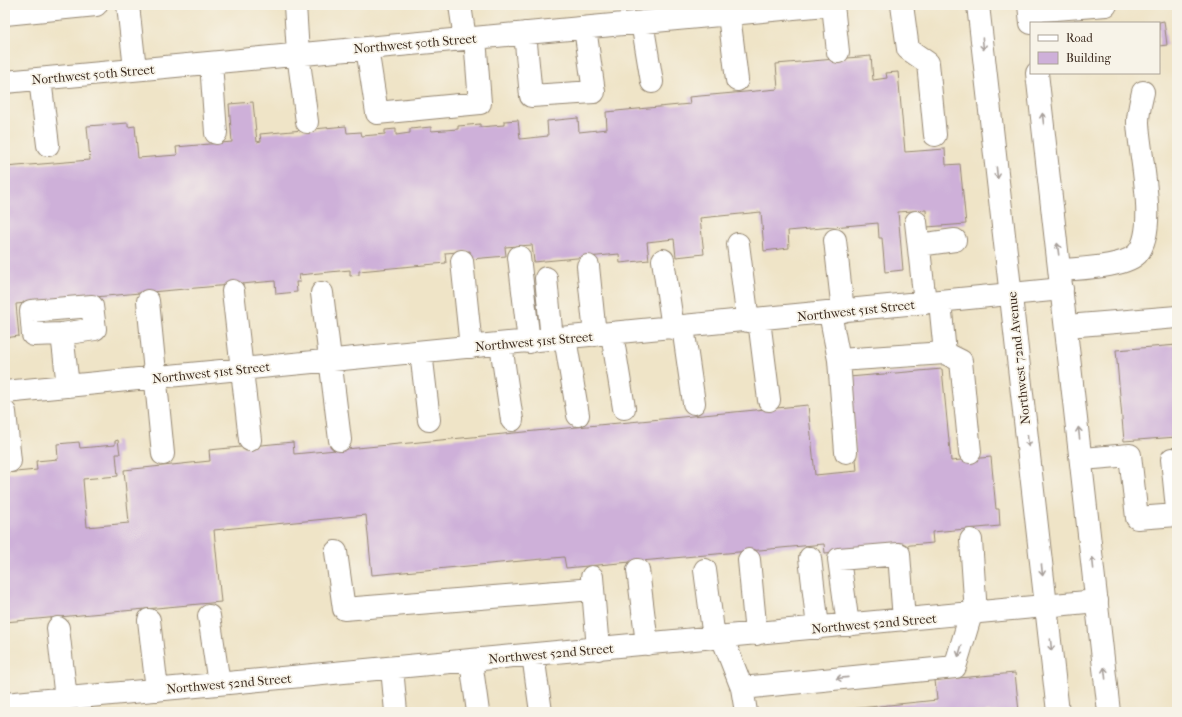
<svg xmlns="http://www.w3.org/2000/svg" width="1182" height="717" font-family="'IM FELL French Canon',serif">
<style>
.building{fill:#ceb0d9}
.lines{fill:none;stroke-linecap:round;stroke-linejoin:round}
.minor-casing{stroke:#958772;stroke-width:24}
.major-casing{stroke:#958772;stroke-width:24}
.minor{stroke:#fff;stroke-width:22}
.major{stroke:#fff;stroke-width:22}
.oneway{stroke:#a79f9a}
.labels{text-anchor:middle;stroke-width:3.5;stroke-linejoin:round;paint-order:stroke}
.street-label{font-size:13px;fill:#3b2a1e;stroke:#f7f3e8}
</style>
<rect width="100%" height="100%" fill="#f7f3e8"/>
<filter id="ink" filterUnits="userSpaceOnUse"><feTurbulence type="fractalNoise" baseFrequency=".025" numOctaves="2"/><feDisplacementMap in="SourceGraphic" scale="8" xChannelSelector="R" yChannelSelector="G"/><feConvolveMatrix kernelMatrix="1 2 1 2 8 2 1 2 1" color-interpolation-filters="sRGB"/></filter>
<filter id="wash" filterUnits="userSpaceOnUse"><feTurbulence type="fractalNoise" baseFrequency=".012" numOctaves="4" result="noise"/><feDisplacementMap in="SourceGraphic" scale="16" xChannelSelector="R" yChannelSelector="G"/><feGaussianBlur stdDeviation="0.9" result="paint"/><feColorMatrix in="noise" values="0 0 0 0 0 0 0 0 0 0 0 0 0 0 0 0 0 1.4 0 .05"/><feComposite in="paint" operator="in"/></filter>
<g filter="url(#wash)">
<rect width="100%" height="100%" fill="#efe4c7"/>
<g id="blocks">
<path class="building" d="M1164,21L1167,45L1159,46V22Z
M871,56L873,80L887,78L886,73L898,72L905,152L945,149L946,165L960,164L966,224L927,227L926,210L898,212L903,270L885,272L882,238H879L878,223L788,231L789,248L764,251L761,212L700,218L704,254L676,257L674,239L647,242L649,260L620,263L619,254L534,262L532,245L505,247L506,256L471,259L470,251L445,253L446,263L359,271V275L350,276V270L299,275L300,282H296L297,292L276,294L275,281L16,304L19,336L5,338V167L90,160L87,126L128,123V127L135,126L138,158L177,155L176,147L232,142L229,104L253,102L257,142L261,141L260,134L346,126L347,133L361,132L362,136L385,134V130L396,129V135L410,133V129L431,127V131L458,129V126L480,124V127L504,125V121L518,120L520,139L548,136L547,121L578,118L579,132L607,129L606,112L690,104L689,97L778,89L776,64Z
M1177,345V437L1124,441L1116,350Z
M942,369L951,461L991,457L996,509H999L1000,526L932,532L933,543L825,553L824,544L566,568L564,557L372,575L366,515L214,530L221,602L5,622V473L37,470L36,461L58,459L57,444L79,442L80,448L115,445V441L118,440L120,454H116L118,476L83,479L87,527L129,523L124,470L210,461L209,450L293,442L294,454L808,405L815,475L857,471L849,377Z
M1015,673L1019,712H821L937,700L935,680Z"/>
</g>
</g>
<g filter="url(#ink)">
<use href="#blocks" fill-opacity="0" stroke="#958772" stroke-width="1"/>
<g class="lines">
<defs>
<path id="minor" d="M128,5L135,69
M295,5L298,54L307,122
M460,5L465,39
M833,5L838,52
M902,5L908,49L928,63L935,135
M1030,11L1106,5
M5,14L96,5
M729,15L737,80
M642,22L652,82
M525,33L531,96L594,92L585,28
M367,48L377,113L480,103L475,38
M211,63L216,133
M40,79L48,145
M5,82L826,5
M916,222L925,303
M835,240L843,311
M738,244L748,321
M919,245L955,240
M519,257L529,342
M663,260L673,328
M462,261L471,347
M588,266L595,335
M1060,270C1078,269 1124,267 1137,254C1159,229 1139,154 1138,122C1138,112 1141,101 1143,92
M546,278L552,339
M233,291L250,440
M322,293L340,440
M148,301L163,454
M940,302L945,353L961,361L970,452
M830,313L839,360L945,353
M759,320L769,400
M1067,326L1177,317
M683,327L694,403
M62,334L33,335L31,311L92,306L95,329L62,334L68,386
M612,334L624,408
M565,338L578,415
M501,345L512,420
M421,352L429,420
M839,360L846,452
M5,392L1062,289
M5,412L10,461
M1082,459L1130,455L1137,518L1177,515
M1172,459L1177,509
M971,540L976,613
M336,552L344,609L593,589
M810,558L818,628
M749,560L756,634
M638,570L647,644
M705,570L714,638
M592,577L598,649
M209,616L219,684
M149,620L157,690
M848,625L839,559L899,554L904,620
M58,628L66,699
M722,637L742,688L746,712
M533,655L541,712
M471,661L478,712
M392,668L396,712
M742,688L955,667L971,614
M5,704L1097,601"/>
<path id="major" d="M978,5L1058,712
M1029,5L1031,23
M1037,73L1109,712"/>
</defs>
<use href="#minor" class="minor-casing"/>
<use href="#major" class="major-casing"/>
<use href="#minor" class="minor"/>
<use href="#major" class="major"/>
</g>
<defs><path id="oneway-shaft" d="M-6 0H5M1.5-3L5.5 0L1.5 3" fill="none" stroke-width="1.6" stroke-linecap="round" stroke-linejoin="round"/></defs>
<g class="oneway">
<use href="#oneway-shaft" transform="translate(983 44) rotate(84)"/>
<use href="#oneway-shaft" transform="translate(1043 119) rotate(-97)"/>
<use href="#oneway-shaft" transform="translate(997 173) rotate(84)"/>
<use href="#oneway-shaft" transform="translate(1058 249) rotate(-97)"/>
<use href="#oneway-shaft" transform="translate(1079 433) rotate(-96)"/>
<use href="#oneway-shaft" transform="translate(1028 441) rotate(84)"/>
<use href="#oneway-shaft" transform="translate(1093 563) rotate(-96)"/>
<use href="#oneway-shaft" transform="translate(1042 570) rotate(84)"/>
<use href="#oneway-shaft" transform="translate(1051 645) rotate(84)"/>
<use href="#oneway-shaft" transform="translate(960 651) rotate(107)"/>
<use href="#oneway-shaft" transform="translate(1105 673) rotate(-96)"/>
<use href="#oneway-shaft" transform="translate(842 678) rotate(174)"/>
</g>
</g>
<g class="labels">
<g class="street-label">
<text transform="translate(415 43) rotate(-5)" y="5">Northwest 50th Street</text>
<text transform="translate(93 74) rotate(-5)" y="5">Northwest 50th Street</text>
<text transform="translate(856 310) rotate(-6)" y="5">Northwest 51st Street</text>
<text transform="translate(534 341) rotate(-5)" y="5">Northwest 51st Street</text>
<text transform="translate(1018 358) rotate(-96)" y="5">Northwest 72nd Avenue</text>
<text transform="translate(211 372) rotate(-6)" y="5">Northwest 51st Street</text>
<text transform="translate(874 623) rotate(-5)" y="5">Northwest 52nd Street</text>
<text transform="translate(551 653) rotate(-5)" y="5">Northwest 52nd Street</text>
<text transform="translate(229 683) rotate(-5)" y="5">Northwest 52nd Street</text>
</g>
</g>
<rect width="1182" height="717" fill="none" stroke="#f7f3e8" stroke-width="20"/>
<rect x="1030" y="22" width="130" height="52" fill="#f7f3e8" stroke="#aca397"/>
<rect x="1038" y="35" width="20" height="6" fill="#ffffff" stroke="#aca397"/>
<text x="1066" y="42" font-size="12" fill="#3b2a1e">Road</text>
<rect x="1038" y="52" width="20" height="12" fill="#ceb0d9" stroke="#aca397"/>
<text x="1066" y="62" font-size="12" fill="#3b2a1e">Building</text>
</svg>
